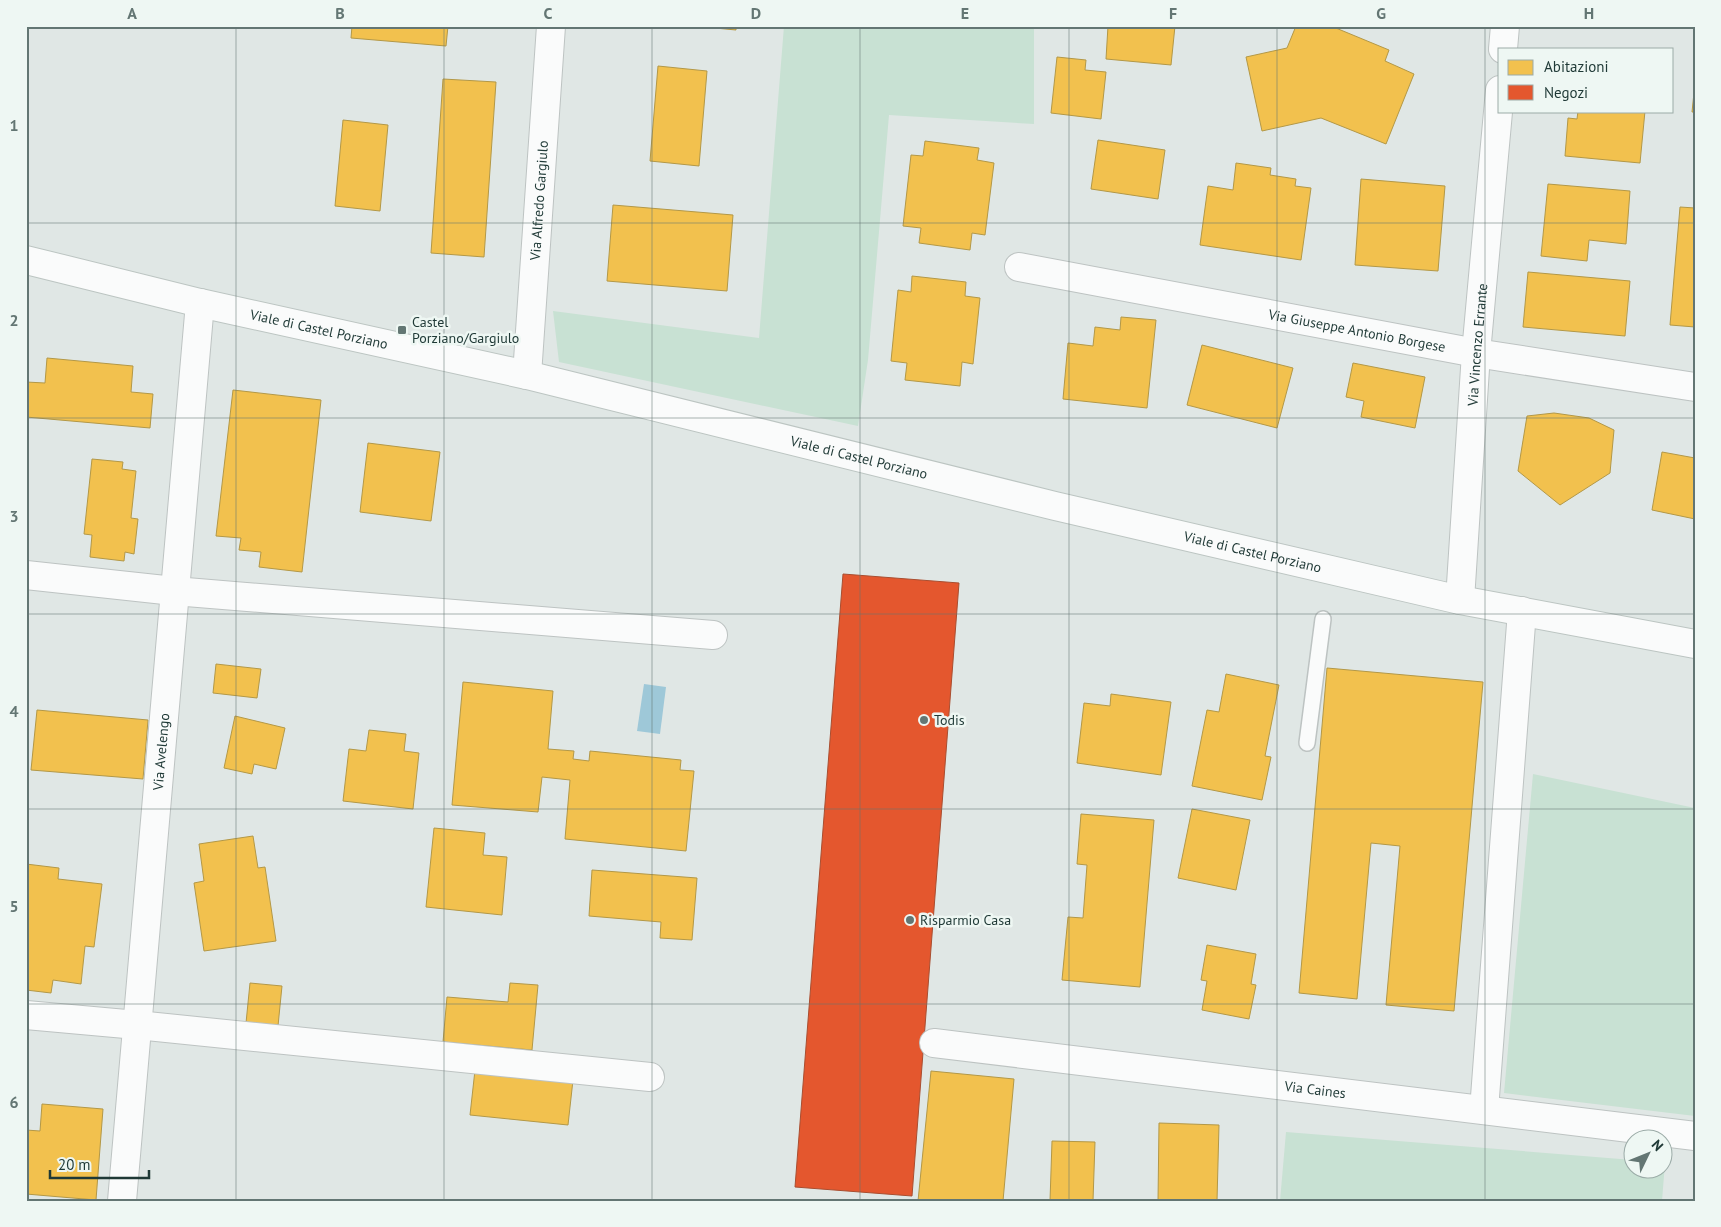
<svg xmlns="http://www.w3.org/2000/svg" width="1721" height="1227" font-family="'PT Sans',sans-serif">
<style>
.green{fill:#c8e1d3}
.water{fill:#9ec8d8}
.homes{fill:#f2c14e;stroke:#b39847}
.shops{fill:#e4572e;stroke:#a94e30}
.lines{fill:none;stroke-linecap:round;stroke-linejoin:round}
.lane-casing{stroke:#bdc3c2;stroke-width:18}
.street-casing{stroke:#bdc3c2;stroke-width:30}
.secondary-casing{stroke:#bcc5c2;stroke-width:30}
.lane{stroke:#fafbfb;stroke-width:15}
.street{stroke:#fafbfb;stroke-width:28}
.secondary{stroke:#fafbfb;stroke-width:28}
.grid{fill:none;stroke:#637673;stroke-width:1;stroke-opacity:0.55}
.poi-dot{fill:#637673;stroke:#eef7f3;stroke-width:2}
.labels{text-anchor:middle;stroke-width:5;stroke-linejoin:round;paint-order:stroke}
.street-label{font-size:14px;fill:#1f3936;stroke:#eef7f3}
.poi-label{font-size:14px;fill:#1f3936;stroke:#eef7f3;text-anchor:start}
.neatline{fill:none;stroke:#637673;stroke-width:2}
.grid-label{font-size:16px;text-anchor:middle;font-weight:bold;fill:#637673}
</style>
<rect width="100%" height="100%" fill="#e0e7e5"/>
<path class="green" d="M784,26H1034V124L889,115L868,360L858,426L559,362L553,311L759,338Z
M1533,774L1695,808V1116L1504,1093Z
M1286,1132L1633,1160L1634,1170H1664V1163H1665L1662,1201H1280Z"/>
<path class="water" d="M644,684L666,687L660,734L637,731Z"/>
<path class="homes" d="M352,26H448L446,46L351,38Z
M694,26H736V30Z
M1108,26H1175L1171,65L1106,59Z
M1296,26H1331L1389,50L1385,61L1414,74L1386,144L1321,118L1262,131L1246,57L1287,48Z
M1057,57L1086,60L1085,70L1106,72L1101,119L1051,113Z
M658,66L707,71L699,166L650,161Z
M443,79L496,82L484,257L431,253Z
M1695,83V112H1692Z
M1578,111H1645L1640,163L1565,156L1568,118L1577,119Z
M343,120L388,125L380,211L335,206Z
M1098,140L1165,150L1158,199L1091,189Z
M925,141L979,148L977,160L994,163L985,235L972,233L970,250L919,243L921,228L903,226L911,155L923,156Z
M1236,163L1271,168L1270,175L1296,179L1295,186L1311,188L1301,260L1200,245L1208,186L1233,190Z
M1361,179L1445,186L1438,271L1355,265Z
M1548,184L1630,191L1626,244L1589,240L1587,261L1541,256Z
M613,205L733,215L727,291L607,281Z
M1680,207L1695,208V327L1670,325Z
M1528,272L1630,281L1625,336L1523,327Z
M912,276L966,282L965,296L980,298L973,364L962,362L960,386L905,380L907,363L891,361L898,290L911,292Z
M1121,317L1156,320L1147,408L1063,399L1068,343L1093,346L1095,327L1120,330Z
M1202,345L1293,368L1277,428L1187,405Z
M47,358L133,366L131,392L153,394L150,428L26,417V382L45,383Z
M1353,363L1425,377L1415,428L1361,417L1364,401L1346,397Z
M233,390L321,400L302,572L259,567L261,552L239,550L241,538L216,536Z
M1554,413L1589,418L1614,430L1610,473L1560,505L1518,471L1527,416Z
M368,443L440,452L431,521L360,512Z
M1662,452L1695,458V519L1652,510Z
M92,459L123,462L122,469L136,471L131,518L138,519L134,554L125,552L124,561L90,557L92,535L84,534Z
M216,664L261,669L257,698L213,693Z
M1327,668L1483,682L1454,1011L1386,1005L1400,846L1371,843L1357,999L1299,993Z
M1226,674L1279,685L1265,756L1271,757L1262,800L1192,786L1207,710L1219,712Z
M463,682L553,691L548,749L574,751L573,759L589,761L590,751L681,760L680,770L694,771L686,851L565,839L570,780L542,777L538,812L452,805Z
M1111,694L1171,702L1161,775L1077,763L1084,703L1110,706Z
M37,710L148,720L143,779L31,770Z
M235,716L285,728L276,769L254,764L252,774L224,768Z
M369,730L406,734L404,751L419,753L413,809L343,801L349,749L366,751Z
M1192,809L1250,820L1236,890L1178,878Z
M1081,814L1154,820L1140,987L1062,980L1068,917L1083,918L1087,865L1077,864Z
M434,828L485,833L483,855L507,857L502,915L426,907Z
M253,836L258,868L265,867L276,941L204,951L194,883L204,881L199,844Z
M26,864L59,868L58,879L102,884L94,947L85,946L81,984L53,980L51,993L26,990Z
M592,870L697,878L692,940L660,938L661,922L589,916Z
M1207,945L1256,954L1251,984L1256,985L1249,1019L1202,1010L1207,981L1201,980Z
M250,983L282,986L278,1026L246,1023Z
M510,983L538,985L532,1050L443,1042L447,997L508,1002Z
M475,1070L573,1080L568,1125L470,1115Z
M931,1071L1014,1079L1003,1201H918Z
M42,1104L103,1109L96,1200L26,1194V1130L40,1131Z
M1159,1123L1219,1125L1217,1201H1158Z
M1052,1141L1095,1142L1093,1201H1050Z"/>
<path class="shops" d="M843,574L959,583L912,1196L795,1187Z"/>
<g class="lines">
<defs>
<path id="lane" d="M1307,743L1323,619"/>
<g id="street">
<path d="M1503,49L1505,26"/>
<path id="s1" d="M1019,267L1476,353L1695,387"/>
<path id="s2" d="M527,375L551,26"/>
<path d="M26,575L174,591L713,635"/>
<path id="s3" d="M1460,600L1476,353L1500,90"/>
<path d="M26,1015L137,1025L650,1077"/>
<path id="s4" d="M934,1043L1695,1136"/>
<path d="M1484,1110L1522,611"/>
<path id="s5" d="M122,1201L200,303"/>
</g>
<g id="secondary">
<path id="s6" d="M26,260L200,303L527,375L1055,506L1460,600L1695,644"/>
</g>
</defs>
<use href="#lane" class="lane-casing"/>
<use href="#street" class="street-casing"/>
<use href="#secondary" class="secondary-casing"/>
<use href="#lane" class="lane"/>
<use href="#street" class="street"/>
<use href="#secondary" class="secondary"/>
</g>
<path class="grid" d="M236,26V1201M444,26V1201M652,26V1201M860,26V1201M1069,26V1201M1277,26V1201M1485,26V1201M26,223H1695M26,418H1695M26,614H1695M26,809H1695M26,1004H1695"/>
<g class="poi-dot">
<rect x="397" y="325" width="10" height="10" rx="2.5"/>
<circle cx="924" cy="720" r="5"/>
<circle cx="910" cy="920" r="5"/>
</g>
<g class="labels">
<g class="street-label">
<text dy="5" stroke="none"><textPath href="#s2" startOffset="175">Via Alfredo Gargiulo</textPath></text>
<text dy="5" stroke="none"><textPath href="#s6" startOffset="301">Viale di Castel Porziano</textPath></text>
<text dy="5" stroke="none"><textPath href="#s1" startOffset="344">Via Giuseppe Antonio Borgese</textPath></text>
<text dy="5" stroke="none"><textPath href="#s3" startOffset="256">Via Vincenzo Errante</textPath></text>
<text dy="5" stroke="none"><textPath href="#s6" startOffset="856">Viale di Castel Porziano</textPath></text>
<text dy="5" stroke="none"><textPath href="#s6" startOffset="1261">Viale di Castel Porziano</textPath></text>
<text dy="5" stroke="none"><textPath href="#s5" startOffset="451">Via Avelengo</textPath></text>
<text dy="5" stroke="none"><textPath href="#s4" startOffset="384">Via Caines</textPath></text>
</g>
<g class="poi-label">
<text x="412" y="327">Castel<tspan x="412" dy="16">Porziano/Gargiulo</tspan></text>
<text x="934" y="725">Todis</text>
<text x="920" y="925">Risparmio Casa</text>
</g>
</g>
<rect width="1721" height="1227" fill="none" stroke="#eef7f3" stroke-width="55"/>
<rect x="1498" y="48" width="175" height="65" fill="#eef7f3" stroke="#9baba7"/>
<rect x="1508" y="60" width="25" height="15" fill="#f2c14e" stroke="#9baba7"/>
<text x="1544" y="72" font-size="15" fill="#1f3936">Abitazioni</text>
<rect x="1508" y="85" width="25" height="15" fill="#e4572e" stroke="#9baba7"/>
<text x="1544" y="98" font-size="15" fill="#1f3936">Negozi</text>
<g transform="translate(1648 1154) rotate(47)"><circle r="24" fill="#eef7f3" stroke="#9baba7"/>
<path d="M0-4L9 19L0 12L-9 19Z" fill="#637673"/>
<text y="-8" font-size="14" font-weight="bold" text-anchor="middle" fill="#1f3936">N</text>
</g>
<path d="M50 1170v8h99v-8" fill="none" stroke="#1f3936" stroke-width="2.5"/>
<text x="58" y="1170" font-size="15" fill="#1f3936" stroke="#eef7f3" stroke-width="4" paint-order="stroke">20 m</text>
<rect x="28" y="28" width="1666" height="1172" class="neatline"/>
<g class="grid-label">
<text x="132" y="19">A</text>
<text x="340" y="19">B</text>
<text x="548" y="19">C</text>
<text x="756" y="19">D</text>
<text x="965" y="19">E</text>
<text x="1173" y="19">F</text>
<text x="1381" y="19">G</text>
<text x="1589" y="19">H</text>
<text x="14" y="131">1</text>
<text x="14" y="326">2</text>
<text x="14" y="522">3</text>
<text x="14" y="717">4</text>
<text x="14" y="912">5</text>
<text x="14" y="1108">6</text>
</g>
</svg>
